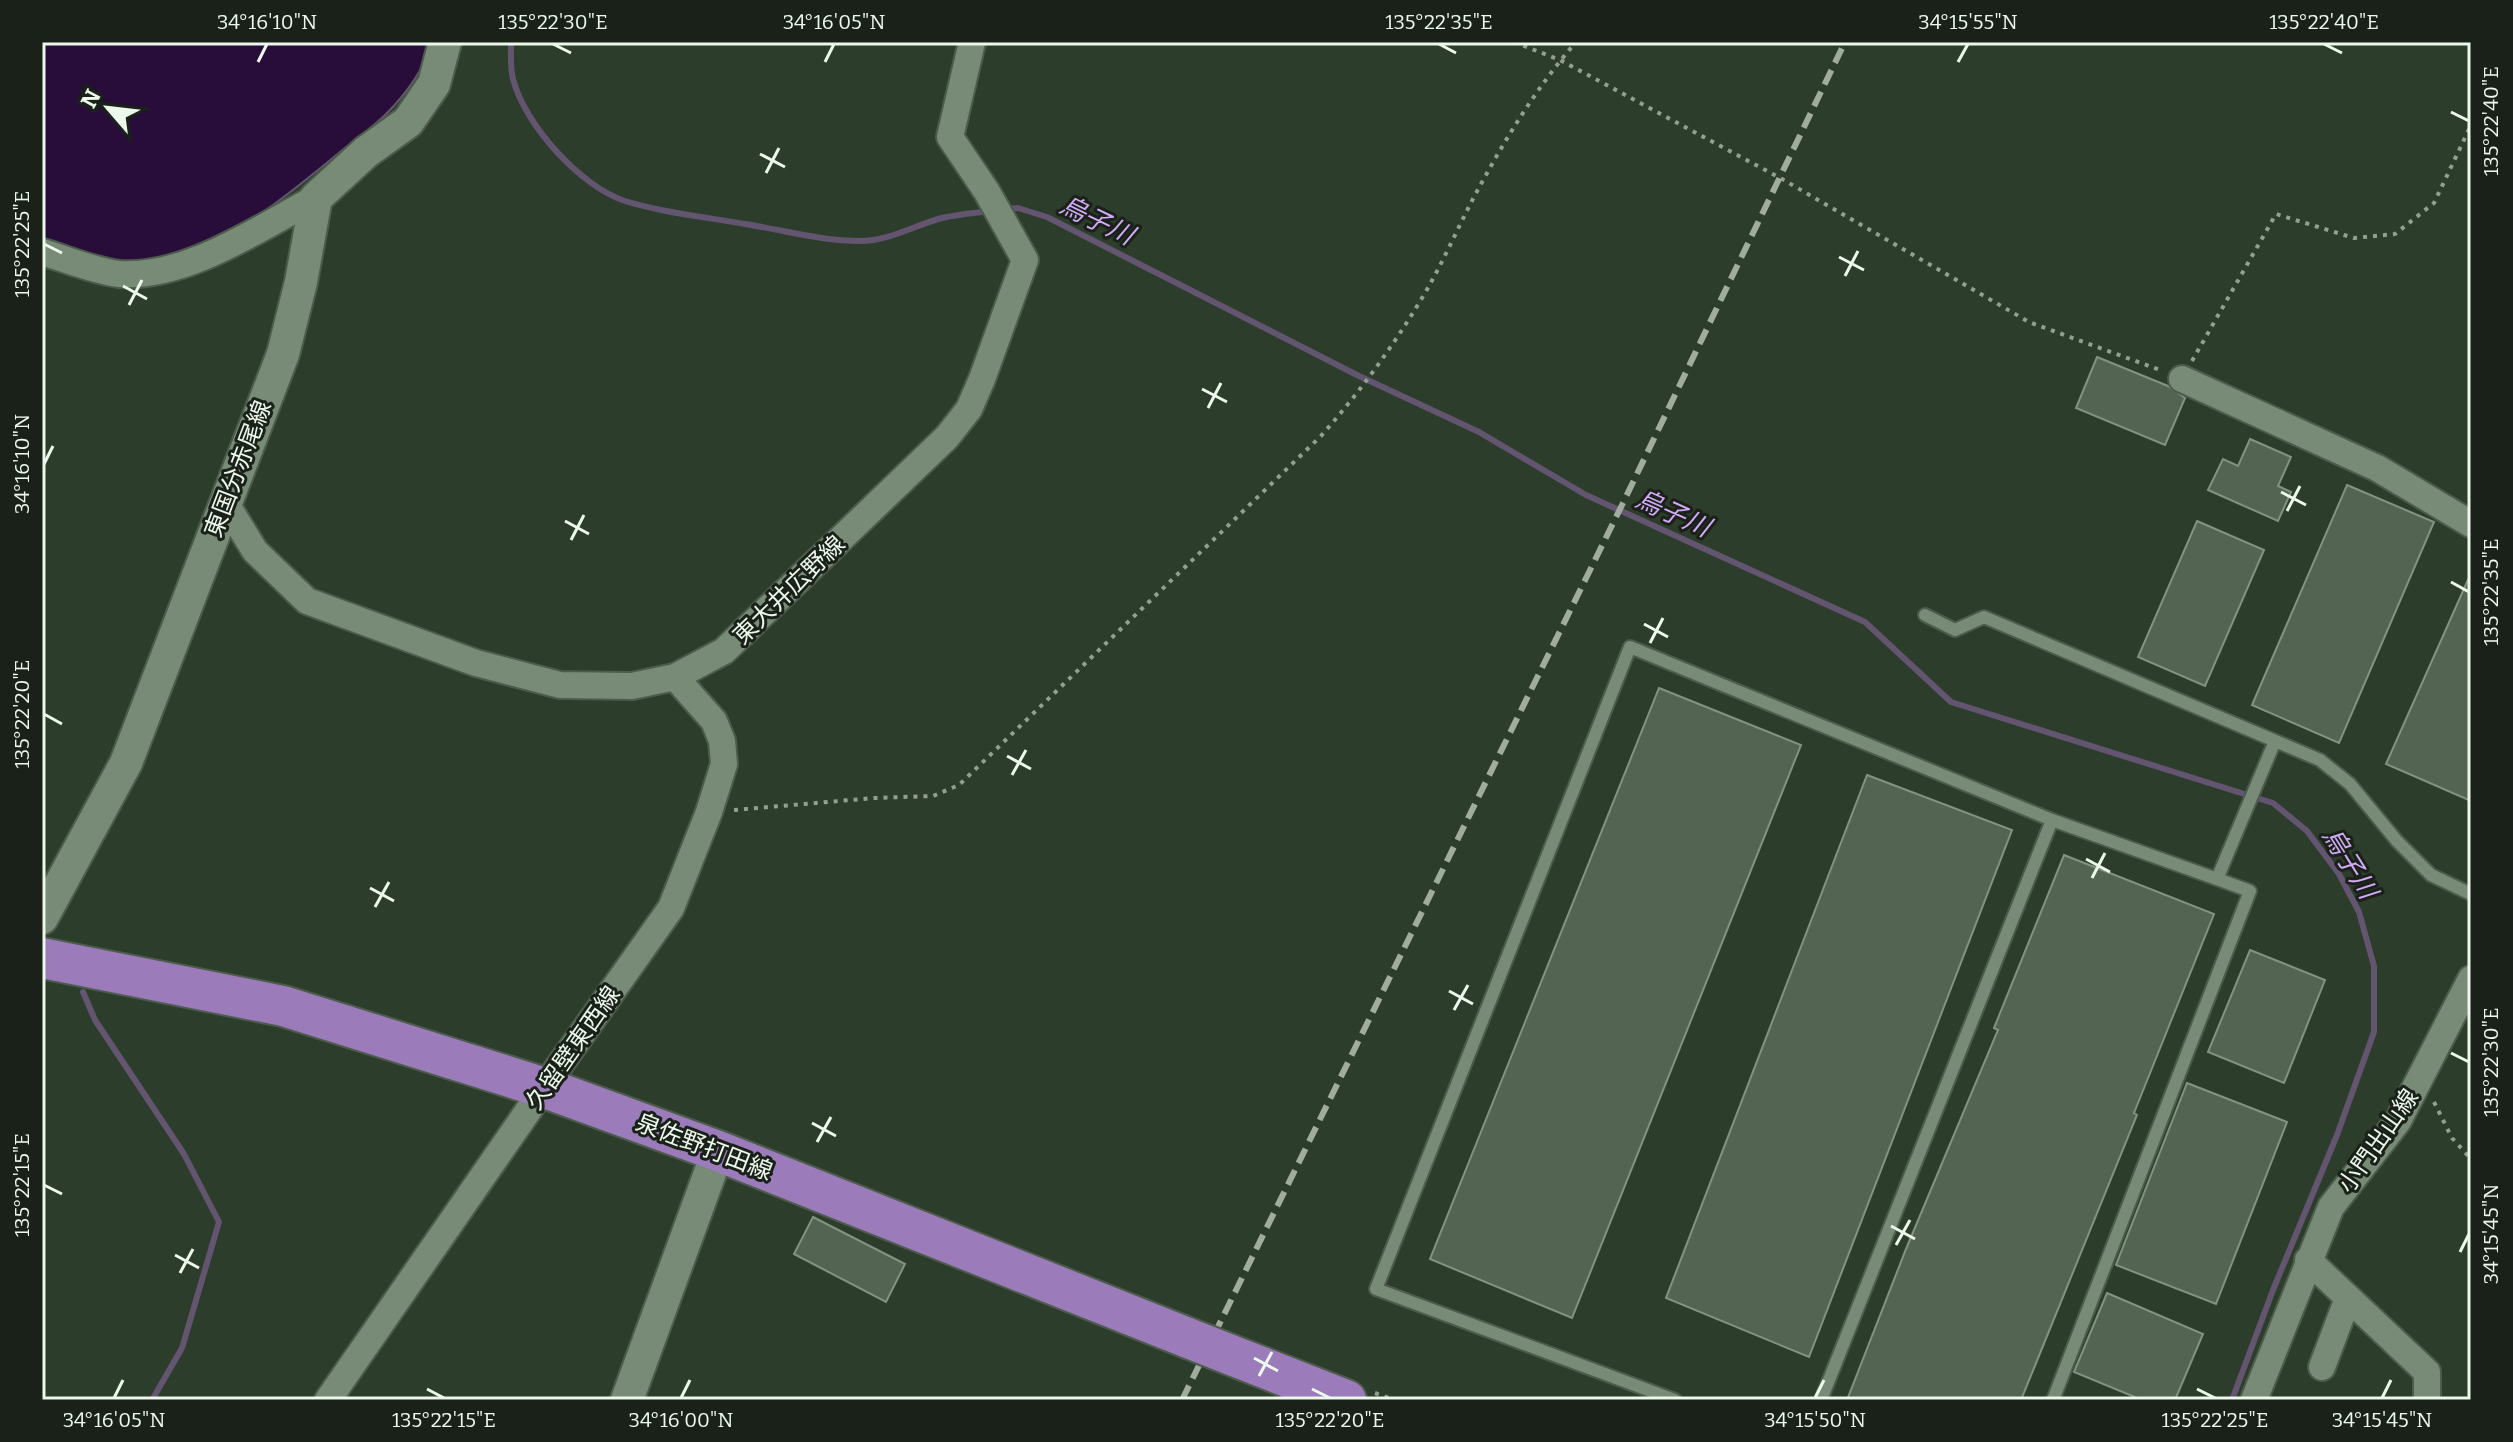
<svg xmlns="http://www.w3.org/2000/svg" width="2513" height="1442" font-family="Bitter,'Noto Sans JP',serif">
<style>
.water{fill:#280d3b;stroke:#635470;stroke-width:2}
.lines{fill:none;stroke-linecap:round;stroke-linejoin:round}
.stream{stroke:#635470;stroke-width:6}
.building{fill:#536552;stroke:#819480;stroke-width:2}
.service-casing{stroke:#4c5b4b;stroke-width:16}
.minor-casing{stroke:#4c5b4b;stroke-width:30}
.tertiary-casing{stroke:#4c5b4b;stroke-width:36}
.primary-casing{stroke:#4c5b4b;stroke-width:44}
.path{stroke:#93a091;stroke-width:4;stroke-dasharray:4 6;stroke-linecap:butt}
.service{stroke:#788b77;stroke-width:12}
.minor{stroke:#788b77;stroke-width:26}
.tertiary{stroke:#788b77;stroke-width:32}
.primary{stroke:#9b7bba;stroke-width:40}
.rail{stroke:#9fac9e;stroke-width:6;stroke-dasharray:16 8;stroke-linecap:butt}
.primary-bridge-casing{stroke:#4c5b4b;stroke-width:44;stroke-linecap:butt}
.primary-bridge{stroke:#9b7bba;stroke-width:40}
.ticks{fill:none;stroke:#edf8ec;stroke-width:3}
.labels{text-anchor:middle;stroke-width:6;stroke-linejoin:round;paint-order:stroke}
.street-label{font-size:24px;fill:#edf8ec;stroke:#1a2119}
.water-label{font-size:26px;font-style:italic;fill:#d3abf8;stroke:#1a2119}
.neatline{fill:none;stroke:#edf8ec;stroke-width:3}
.ticks-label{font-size:20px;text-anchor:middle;fill:#edf8ec}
</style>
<rect width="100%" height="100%" fill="#2d3d2b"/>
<path class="water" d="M42,42H432C425,68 406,94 387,113C373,127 356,139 340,152C294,190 221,252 160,261C115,267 84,253 42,240Z"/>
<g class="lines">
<path class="stream" d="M511,42C511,54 510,67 513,79C525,125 580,186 625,201C664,213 706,217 745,224C783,230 822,241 860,241C889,241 915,225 942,218C958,214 975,213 991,211
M1006,209L1018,208L1047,217L1357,375L1479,432L1586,495L1865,622L1951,702L2273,803L2307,831L2339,874L2359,912L2374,966V1032L2337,1135L2273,1290L2232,1400
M83,992L95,1020L184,1154L219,1222L182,1348L152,1400"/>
</g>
<path class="building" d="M2097,357L2168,386L2185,398L2165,445L2076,408Z
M2250,439L2291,457L2278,486L2291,492L2278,521L2208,490L2223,459L2238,466Z
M2347,485L2434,522L2339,743L2252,705Z
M2197,521L2264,550L2205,686L2138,657Z
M2471,573V801L2386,764Z
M1659,688L1801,745L1572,1318L1430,1259Z
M1867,775L2012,830L1809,1357L1666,1298Z
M2064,855L2214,914L2134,1113L2137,1115L2021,1400H1847L1906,1249L1998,1030L1994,1028Z
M2250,950L2325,980L2284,1083L2208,1052Z
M2187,1083L2287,1122L2216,1304L2116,1265Z
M813,1217L905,1264L886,1302L794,1254Z
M2107,1293L2203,1334L2175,1400H2142L2074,1372Z"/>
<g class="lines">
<defs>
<path id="service" d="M1925,615L1955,630L1984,617L2320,760L2350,784L2397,841L2431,875L2471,894
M1675,1400L1376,1289L1630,647L2052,820
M1821,1400L2052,820L2217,879L2275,741
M2053,1400L2250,891L2217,879"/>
<path id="minor" d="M42,252C66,259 94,271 119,274C186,279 259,228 316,198
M2182,379L2377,468L2471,524
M225,502L255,551L307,601L476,663L560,685L632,686L675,677L724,651L947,437L969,409L982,379L1025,260L987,192L950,137L972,42
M2308,1260L2427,1372V1400
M2322,1367L2348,1298
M328,1400L555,1072L671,908L709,812L724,764L722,741L714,721L675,677
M2254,1400L2331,1207L2398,1121L2471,979"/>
<path id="tertiary" d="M42,918L126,763L283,354L301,282L316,198L366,152L408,122L434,84L445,42
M627,1400L718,1151"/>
<path id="primary" d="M42,958L283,1006L545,1088L718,1151L1188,1338
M1231,1355L1346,1400"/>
</defs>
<use href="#service" class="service-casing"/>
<use href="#minor" class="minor-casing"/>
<use href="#tertiary" class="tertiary-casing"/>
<use href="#primary" class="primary-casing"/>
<path class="path" d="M1514,42L1560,60L1782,179L2029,322L2160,370
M2192,361L2276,214L2354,238L2395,234L2434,203L2471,125
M734,810L874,798L933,796L959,785L1321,436C1359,393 1392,348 1422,298C1442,265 1457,229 1475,195C1504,141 1536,88 1576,42
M2434,1102L2452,1138L2471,1159
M1375,1393L1395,1400"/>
<use href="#service" class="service"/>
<use href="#minor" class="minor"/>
<use href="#tertiary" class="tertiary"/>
<use href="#primary" class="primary"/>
<path class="rail" d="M1182,1400L1622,505L1845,42"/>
<defs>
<path id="primary-bridge" d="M1188,1338L1231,1355"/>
</defs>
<use href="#primary-bridge" class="primary-bridge-casing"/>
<use href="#primary-bridge" class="primary-bridge"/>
</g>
<path class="ticks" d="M553,44L571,53M1439,44L1456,53M2324,44L2342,53M258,62L267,44M825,62L834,44M1958,62L1968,44M2451,112L2469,121M760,154L785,167M766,173L779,148M44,244L62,253M1839,257L1864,270M1845,276L1858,251M123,286L147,299M129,305L142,280M1202,389L1227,402M1208,408L1221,383M44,464L53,446M2281,492L2306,505M2287,511L2300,486M565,521L589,534M571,540L584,515M2451,582L2469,592M1644,624L1668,637M1650,643L1663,618M44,714L62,724M1007,756L1031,769M1012,775L1026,750M2086,859L2110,872M2092,878L2105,853M370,888L394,901M375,907L389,882M1449,991L1473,1004M1454,1010L1468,985M2451,1053L2469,1062M812,1123L836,1136M817,1142L831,1117M44,1185L62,1194M1891,1226L1915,1239M1896,1245L1910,1220M2460,1252L2469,1234M175,1255L199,1268M180,1273L193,1249M1254,1358L1278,1371M1259,1376L1272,1352M427,1389L444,1398M1312,1389L1330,1398M2197,1389L2215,1398M114,1398L123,1380M681,1398L690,1380M1815,1398L1824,1380M2382,1398L2391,1380"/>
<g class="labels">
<g class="street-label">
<text transform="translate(238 469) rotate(-69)" y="8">東国分赤尾線</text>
<text transform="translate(789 590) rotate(-44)" y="8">東大井広野線</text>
<text transform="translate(573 1048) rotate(-55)" y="8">久留壁東西線</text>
<text transform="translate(2378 1141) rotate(-55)" y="8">小門出山線</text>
<text transform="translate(704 1147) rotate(21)" y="8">泉佐野打田線</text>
</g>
<g class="water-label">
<text transform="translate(1097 220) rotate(26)" y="9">烏子川</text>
<text transform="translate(1673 513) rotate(24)" y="9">烏子川</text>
<text transform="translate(2350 863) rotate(58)" y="9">烏子川</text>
</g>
</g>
<rect width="2513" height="1442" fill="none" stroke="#1a2119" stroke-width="88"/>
<g transform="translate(108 108) rotate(298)" stroke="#1a2119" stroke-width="6" paint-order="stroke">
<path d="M0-6L14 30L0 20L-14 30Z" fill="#edf8ec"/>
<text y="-12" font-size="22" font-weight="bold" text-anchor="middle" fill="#edf8ec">N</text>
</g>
<rect x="44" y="44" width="2425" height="1354" class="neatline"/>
<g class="ticks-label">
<text x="267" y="29">34°16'10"N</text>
<text x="553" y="29">135°22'30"E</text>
<text x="834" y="29">34°16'05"N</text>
<text x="1439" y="29">135°22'35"E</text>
<text x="1968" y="29">34°15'55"N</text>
<text x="2324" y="29">135°22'40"E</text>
<text transform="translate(2491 121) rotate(-90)" y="7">135°22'40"E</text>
<text transform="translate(22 244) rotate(-90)" y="7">135°22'25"E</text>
<text transform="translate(22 464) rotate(-90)" y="7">34°16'10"N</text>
<text transform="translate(2491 592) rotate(-90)" y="7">135°22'35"E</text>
<text transform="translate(22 714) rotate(-90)" y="7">135°22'20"E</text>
<text transform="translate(2491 1062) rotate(-90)" y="7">135°22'30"E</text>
<text transform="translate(22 1185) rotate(-90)" y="7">135°22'15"E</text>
<text transform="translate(2491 1234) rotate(-90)" y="7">34°15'45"N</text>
<text x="114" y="1427">34°16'05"N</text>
<text x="444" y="1427">135°22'15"E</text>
<text x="681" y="1427">34°16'00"N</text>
<text x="1330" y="1427">135°22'20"E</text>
<text x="1815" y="1427">34°15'50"N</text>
<text x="2215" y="1427">135°22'25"E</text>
<text x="2382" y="1427">34°15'45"N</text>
</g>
</svg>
